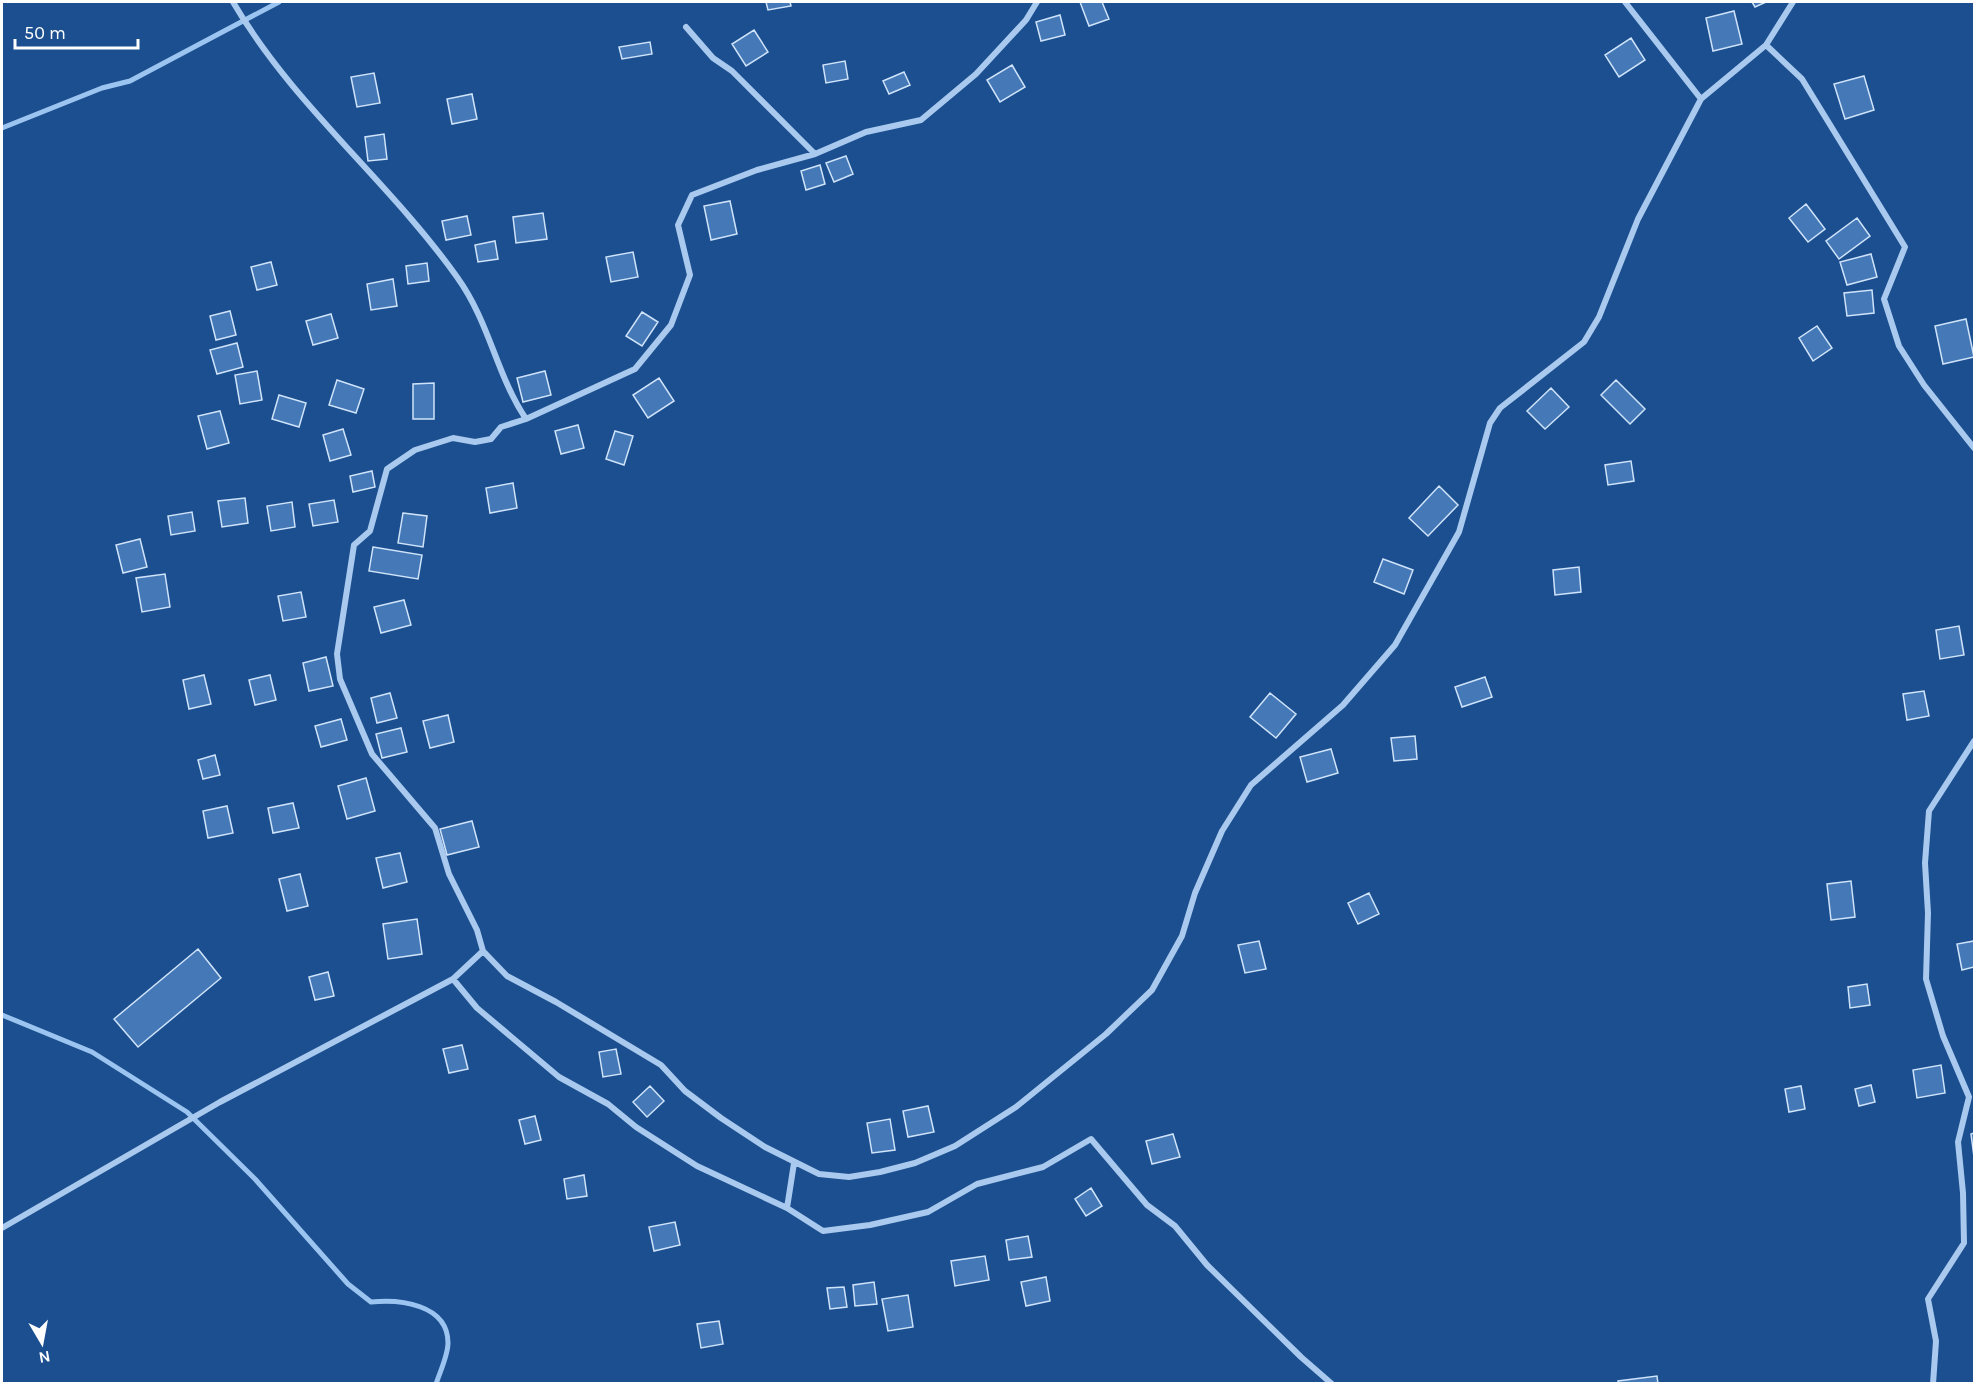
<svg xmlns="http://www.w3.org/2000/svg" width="1976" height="1385" font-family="Karla,sans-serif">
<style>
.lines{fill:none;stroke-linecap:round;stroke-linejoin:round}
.stream{stroke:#9cc4f0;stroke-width:5}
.building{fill:#4478b7;stroke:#cfe3fa;stroke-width:1.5}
.minor{stroke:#a9c9ee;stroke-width:6}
</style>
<rect width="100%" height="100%" fill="#1b4f8f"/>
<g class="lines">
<path class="stream" d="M2,128L102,88L130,81L279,2
M2,1015L92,1052L187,1112L255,1179L348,1284L371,1302C399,1299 448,1304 448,1343C448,1355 440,1372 436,1384"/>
</g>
<path class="building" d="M766,2H790L791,6L768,10Z
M1080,2H1102L1109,19L1089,26Z
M1752,2H1766L1755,7Z
M1734,11L1742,44L1713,51L1706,18Z
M1060,15L1065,35L1041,41L1036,22Z
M754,30L768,52L746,66L732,44Z
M1631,38L1645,60L1619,77L1605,55Z
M650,42L652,54L622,59L619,47Z
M845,61L848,79L826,83L823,65Z
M1012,65L1025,87L1000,102L987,80Z
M904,72L910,85L889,94L883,81Z
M374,73L380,103L357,107L351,77Z
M1864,76L1874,110L1845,119L1834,84Z
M472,94L477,119L452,124L447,99Z
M384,134L387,159L368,161L365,137Z
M846,156L853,174L834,182L826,163Z
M820,165L825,184L806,190L801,171Z
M730,201L737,234L711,240L704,206Z
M1806,204L1825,229L1808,242L1789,218Z
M543,213L547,239L516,243L513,217Z
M467,216L471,235L446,240L442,221Z
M1857,218L1870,236L1839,259L1826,241Z
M495,241L498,259L478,262L475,245Z
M633,252L638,277L611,282L606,257Z
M1871,254L1877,277L1847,285L1840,262Z
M271,262L277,285L257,290L251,267Z
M427,263L429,281L408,284L406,266Z
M393,279L397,306L371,310L367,284Z
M1872,290L1874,313L1847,316L1844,293Z
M230,311L236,335L216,340L210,316Z
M642,312L658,322L642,346L626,336Z
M331,314L338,338L313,345L306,321Z
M1966,319L1974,357L1943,364L1935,326Z
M1817,326L1832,348L1813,361L1799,338Z
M237,343L243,367L217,374L210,350Z
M257,371L262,400L240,404L235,375Z
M545,371L551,395L523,402L517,378Z
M659,378L674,401L648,418L633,395Z
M337,380L364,389L356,413L329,405Z
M1616,380L1645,409L1630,424L1601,395Z
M434,383V419H413V384Z
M1551,388L1569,407L1545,429L1527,411Z
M279,395L306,403L299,427L272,419Z
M220,411L229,443L207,449L198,416Z
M578,425L584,448L561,454L555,431Z
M343,429L351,455L330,461L323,435Z
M615,431L633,436L624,465L606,459Z
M1631,461L1634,481L1608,485L1605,465Z
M372,471L375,487L353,492L350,476Z
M513,483L517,508L490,513L486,488Z
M1439,486L1458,505L1428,536L1409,518Z
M245,498L248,523L222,527L218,501Z
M334,500L338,522L313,526L309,504Z
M292,502L295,527L271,531L267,506Z
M192,512L195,531L171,535L168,516Z
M403,513L427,516L423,547L398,543Z
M140,539L147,567L123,573L116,545Z
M373,547L422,555L418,579L369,571Z
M1383,559L1413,570L1404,594L1374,582Z
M1579,567L1581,592L1555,595L1553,570Z
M165,574L170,607L142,612L136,578Z
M301,592L306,617L283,621L278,596Z
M404,600L411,625L381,633L374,607Z
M1959,626L1964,655L1940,659L1936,630Z
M326,657L333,686L309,691L303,663Z
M204,675L211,704L189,709L183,680Z
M270,675L276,700L255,705L249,680Z
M1485,677L1492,697L1462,707L1455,687Z
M1924,691L1929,716L1907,720L1903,694Z
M390,693L397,718L377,723L371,698Z
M1270,693L1296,714L1276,738L1250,717Z
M448,715L454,742L430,748L423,721Z
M341,719L347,740L321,747L315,726Z
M401,728L407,752L382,758L376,734Z
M1415,736L1417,759L1394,761L1391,738Z
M1331,749L1338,773L1307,782L1300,757Z
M215,755L220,775L203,779L198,760Z
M366,778L375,811L347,819L338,786Z
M293,803L299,828L273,833L268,808Z
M227,806L233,833L208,838L203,811Z
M472,821L479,847L447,855L440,829Z
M400,853L407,882L383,888L376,858Z
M300,874L308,906L287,911L279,879Z
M1851,881L1855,917L1831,920L1827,884Z
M1369,893L1379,914L1358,924L1348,903Z
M417,919L422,954L388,959L383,924Z
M1259,941L1266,969L1245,973L1238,945Z
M1974,941V967L1962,970L1957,944Z
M198,949L221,978L138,1047L114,1019Z
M328,972L334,996L315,1000L309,977Z
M1867,984L1870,1005L1850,1008L1848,987Z
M462,1045L468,1069L449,1073L443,1049Z
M616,1049L621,1074L603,1077L599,1052Z
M1941,1065L1945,1093L1917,1098L1913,1070Z
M1871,1085L1875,1102L1859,1106L1855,1089Z
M650,1086L664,1101L647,1117L633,1102Z
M1801,1086L1805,1109L1789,1112L1785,1089Z
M928,1106L934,1132L908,1137L903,1111Z
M535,1116L541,1140L525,1144L519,1120Z
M890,1119L895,1150L872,1153L867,1123Z
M1974,1133V1157L1971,1134Z
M1173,1134L1180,1157L1152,1164L1146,1141Z
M584,1175L587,1196L567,1199L564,1179Z
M1091,1188L1102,1206L1086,1216L1075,1199Z
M675,1222L680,1245L654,1251L649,1227Z
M1028,1236L1032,1257L1009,1260L1006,1240Z
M985,1256L989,1280L955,1286L951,1261Z
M1046,1277L1050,1301L1026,1306L1021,1282Z
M874,1282L877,1304L855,1306L853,1285Z
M844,1287L847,1307L830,1309L827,1288Z
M908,1295L913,1327L888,1331L882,1299Z
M719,1321L723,1344L701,1348L697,1324Z
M1657,1376L1658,1384H1618V1381Z"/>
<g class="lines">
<path class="minor" d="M233,2C293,105 388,180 457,277C490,323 496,374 526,419L635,369L671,325L690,275L678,225L692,195L757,170L815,154L866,132L921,120L976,74L1026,20L1037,2
M1625,2L1701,99L1766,45L1802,79L1905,247L1884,299L1899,346L1924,385L1974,448
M686,27L713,58L732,71L815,154
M1766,45L1793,2
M483,951L507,976L556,1002L661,1065L685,1091L721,1118L765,1147L819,1174L849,1177L880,1172L915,1163L955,1146L1016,1107L1106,1034L1152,990L1182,936L1195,893L1222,831L1251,785L1343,705L1395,645L1459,532L1490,423L1500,408L1584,342L1599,317L1638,219L1701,99
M453,979L477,1008L559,1077L608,1104L636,1127L697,1166L787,1208L823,1231L870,1225L928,1212L977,1184L1043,1167L1091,1139L1147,1205L1175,1226L1207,1265L1301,1357L1332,1384
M787,1208L794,1163
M2,1228L220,1102L453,979L483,951L477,930L449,874L435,828L372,754L340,679L337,654L354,545L370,531L387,469L415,450L453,438L475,442L491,439L501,427L526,419
M1933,1384L1936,1341L1928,1299L1964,1243L1963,1193L1958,1142L1969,1097L1943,1036L1926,979L1928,913L1925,863L1929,811L1974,741"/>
</g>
<rect width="1976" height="1385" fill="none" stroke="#ffffff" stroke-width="6"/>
<g transform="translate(42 1343) rotate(170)" stroke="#1b4f8f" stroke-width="4.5" paint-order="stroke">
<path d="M0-4.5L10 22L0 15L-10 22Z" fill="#ffffff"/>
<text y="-9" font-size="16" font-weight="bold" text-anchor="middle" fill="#ffffff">N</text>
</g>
<path d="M15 39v9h123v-9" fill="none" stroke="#ffffff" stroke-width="3"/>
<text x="24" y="39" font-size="18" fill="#ffffff" stroke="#1b4f8f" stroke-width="4.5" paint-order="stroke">50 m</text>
</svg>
